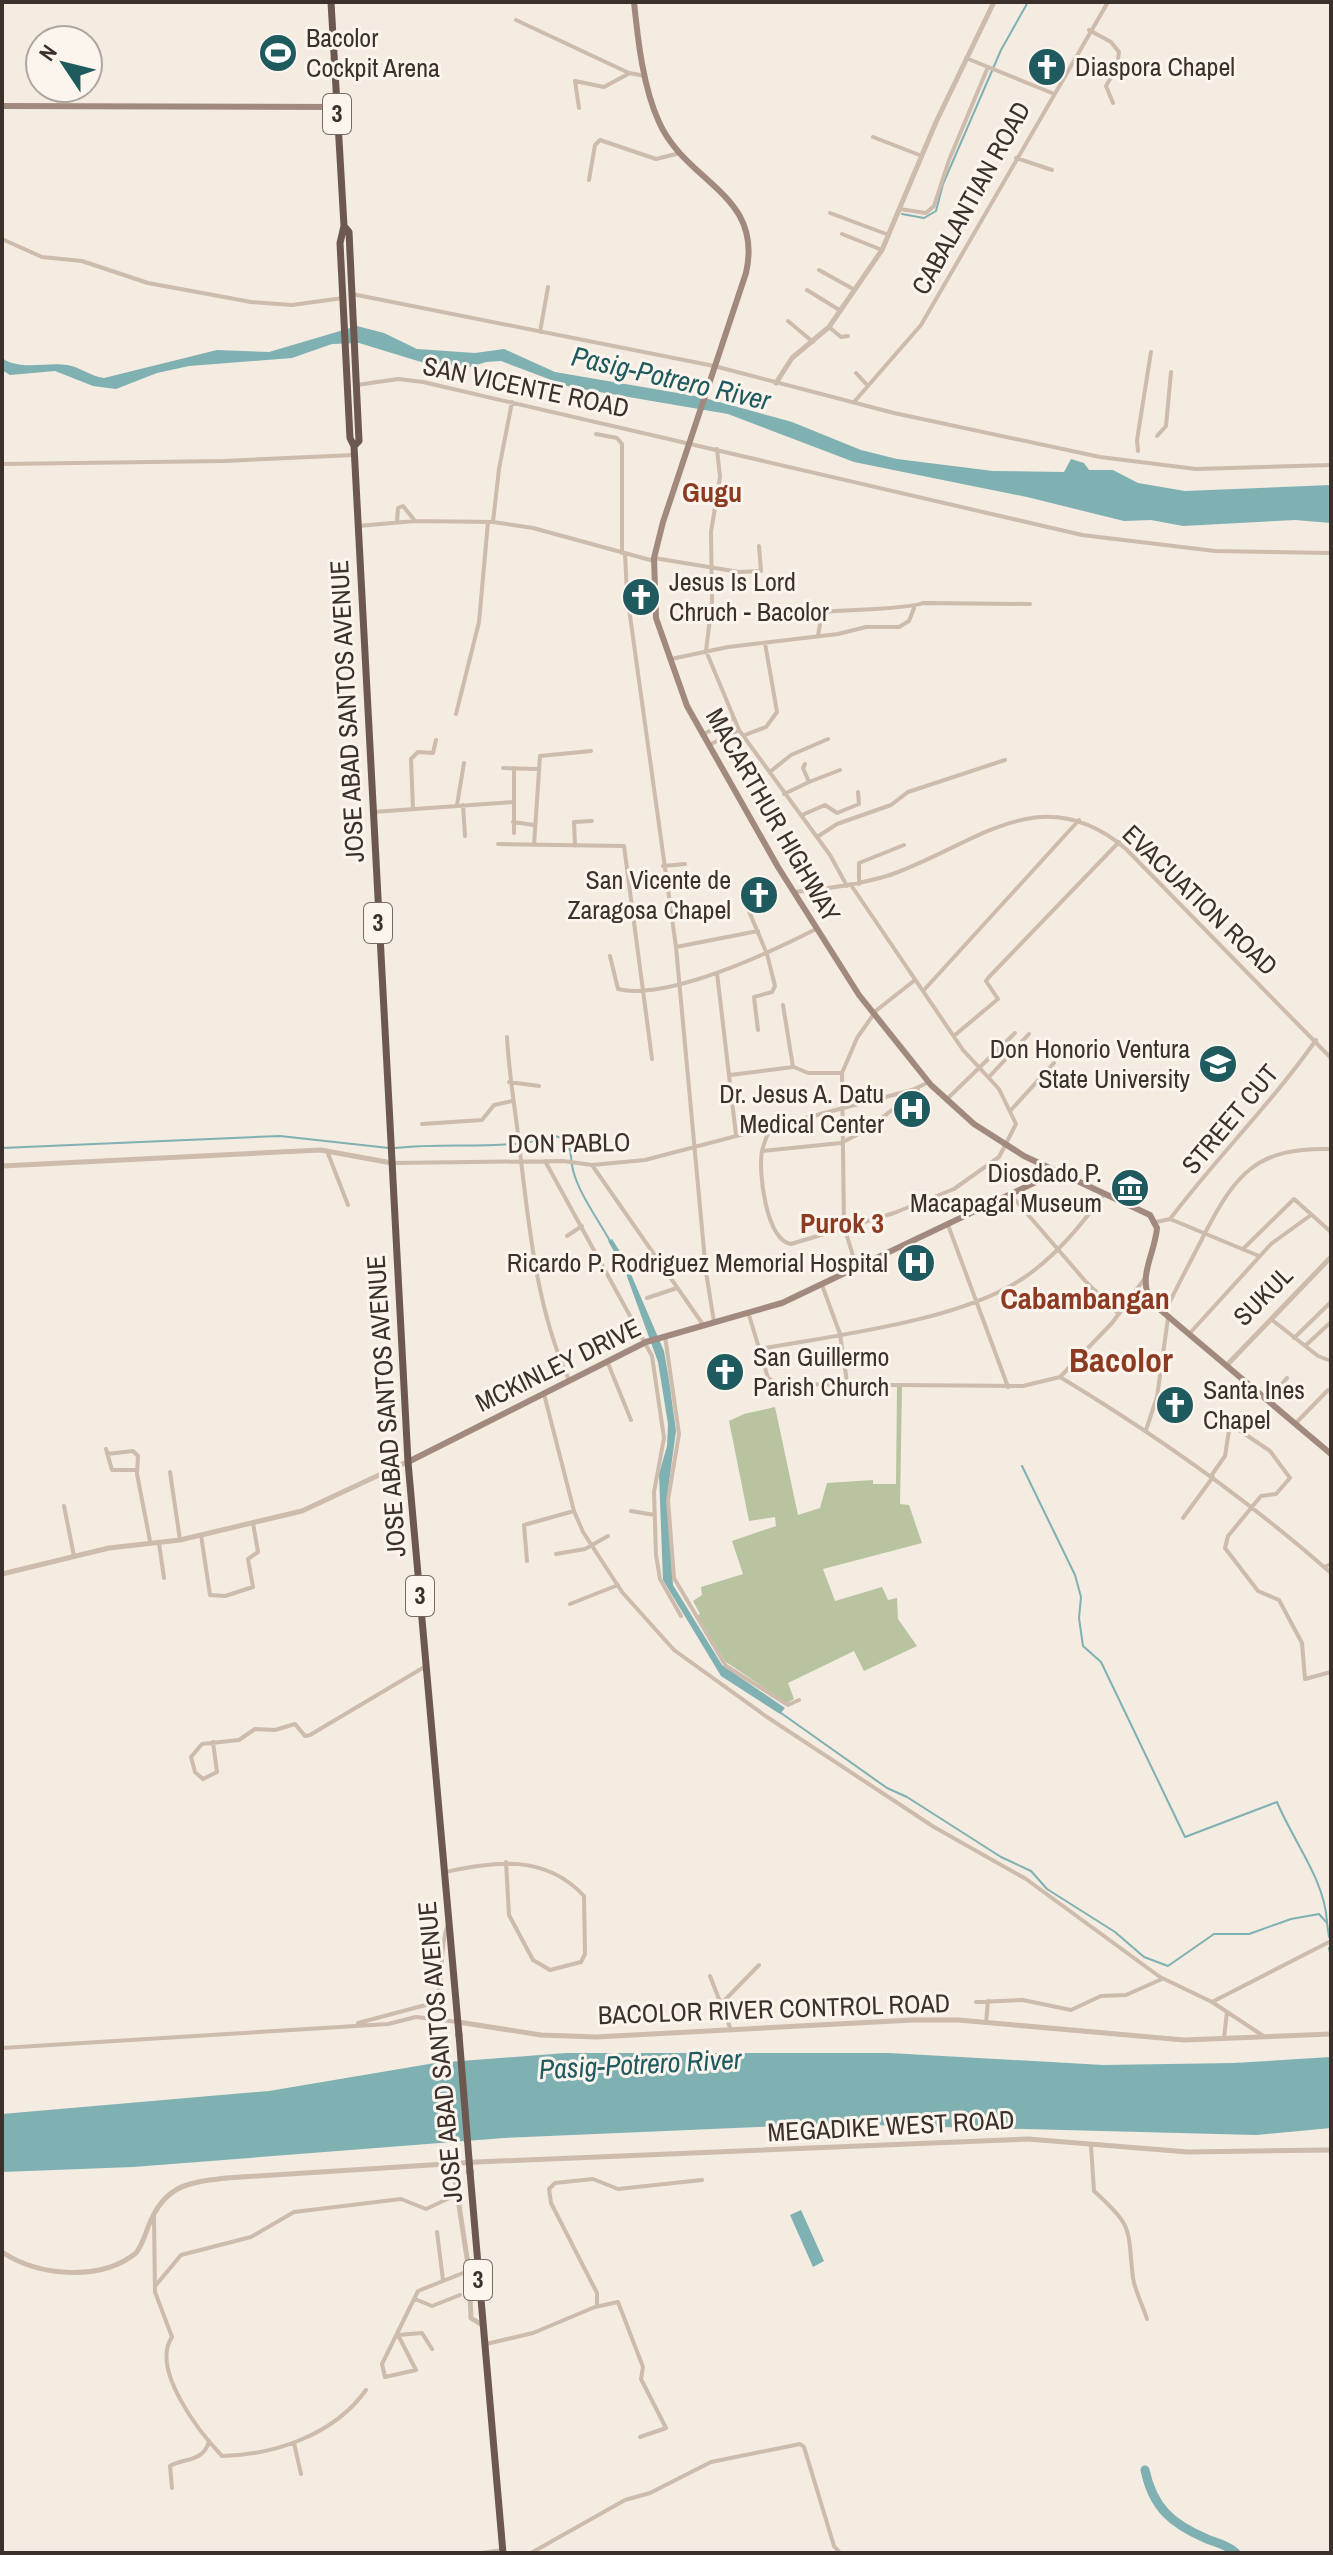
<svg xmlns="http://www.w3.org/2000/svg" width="1333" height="2555" font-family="'Archivo Narrow',sans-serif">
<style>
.green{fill:#b8c4a0}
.water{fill:#7fb0b2}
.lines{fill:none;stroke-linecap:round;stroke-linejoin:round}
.stream{stroke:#7fb0b2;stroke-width:2}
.river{stroke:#7fb0b2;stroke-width:9}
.minor{stroke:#cdbbac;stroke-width:4}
.tertiary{stroke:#cdbbac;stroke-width:5}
.secondary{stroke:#a18a7d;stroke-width:6}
.trunk{stroke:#6c584f;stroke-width:7}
.trunk-bridge{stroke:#6c584f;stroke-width:7}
.labels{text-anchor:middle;stroke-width:6;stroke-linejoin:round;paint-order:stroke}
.shield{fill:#fbf5ee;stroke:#756b66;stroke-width:2}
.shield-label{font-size:24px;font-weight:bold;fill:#3b302b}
.poi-label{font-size:26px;fill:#3b302b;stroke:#fbf5ee;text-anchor:start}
.street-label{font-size:26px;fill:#3b302b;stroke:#fbf5ee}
.water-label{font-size:28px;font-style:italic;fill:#1f5a5e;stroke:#fbf5ee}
.neighbourhood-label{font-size:28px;font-weight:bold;fill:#8c3b22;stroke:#fbf5ee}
.quarter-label{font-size:30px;font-weight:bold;fill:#8c3b22;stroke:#fbf5ee}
.district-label{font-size:34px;font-weight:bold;fill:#8c3b22;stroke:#fbf5ee}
</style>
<rect width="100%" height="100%" fill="#f4ebe1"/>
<path class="green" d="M897,1387H902L900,1504L909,1505L922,1543L823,1569L835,1601L882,1587L888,1600L897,1598L898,1619L917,1646L864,1671L854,1651L788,1683L794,1699L787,1703L726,1662L697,1616L700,1614L693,1601L702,1595L701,1587L743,1574L732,1541L776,1526L775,1517L749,1521L729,1421L744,1414L775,1407L798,1515L820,1508L827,1483L873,1480V1484H896Z"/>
<path class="water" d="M357,326L384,333L417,349L475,353L504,349L555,372L701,397L792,422L861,450L897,459L993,471L1064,472L1071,459L1084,463L1089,470H1113L1138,483L1185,491L1331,485V523L1295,520L1183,526L1151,520L1124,521L1027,497L854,462L728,414L570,387L501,361L486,362L454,372L359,343L332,344L292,358L189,366L157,373L116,389L93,386L55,371L10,375L2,370V358C20,371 46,362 67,365C80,367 90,376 104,378L217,350L269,352Z
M612,1239L624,1258L664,1351L669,1380L676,1431L667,1497L673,1585L722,1665L785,1708L780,1714L721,1676L663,1580L659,1474L667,1446L668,1424L658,1362L625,1271L608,1241Z
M566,2053H889L1103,2065L1234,2063L1331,2057V2128L1256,2135L828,2124L504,2138L133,2167L2,2172V2114L269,2091L435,2063Z
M801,2210L824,2261L813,2267L790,2215Z"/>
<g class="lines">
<path class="stream" d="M902,214L924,218L936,211L943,184L1001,50L1028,2
M2,1148L280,1136L389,1148
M395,1148C439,1143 482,1148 525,1143C539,1142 552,1129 565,1141C573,1150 570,1159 573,1170C579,1194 598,1219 610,1241
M1022,1466L1075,1575L1081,1597L1079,1618L1083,1646L1101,1662L1185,1837L1277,1802C1293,1841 1325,1880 1327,1922
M781,1713L887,1788L907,1797L1001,1857L1031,1871L1047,1889L1115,1932L1144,1957L1168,1966L1214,1934H1249L1291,1919L1319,1914L1327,1923L1329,1937
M1329,1948L1331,1958"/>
<path class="river" d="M1145,2470C1153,2508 1172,2524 1207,2539C1217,2543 1228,2545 1236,2553"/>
<path class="minor" d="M516,20L629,73L645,76
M1089,30L1111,42L1119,52L1117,67L1106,86L1113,103
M966,58L1052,93
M579,108L575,81L604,87L628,74
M873,137L922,156
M1016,158L1052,170
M589,180L595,145L600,140L656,159L680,153
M900,209L926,213L934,206L949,160L988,67
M830,213L889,235
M842,234L882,250
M2,239L42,257L82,261L148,283L251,302L292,305L343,298
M819,270L855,290
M807,290L841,311
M352,294L714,366L894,413L1100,457L1196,469L1331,465
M788,321L813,342
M829,327L841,337L848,336
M540,332L548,287
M856,373L868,386
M357,385L398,379L423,382L1082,535L1215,551L1331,553
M854,402L921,325L1108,2
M596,434L617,438L622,444V553
M1157,436L1166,426L1171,372
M717,449L720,477L711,532L712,602L706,651L739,730
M1138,451L1137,440L1151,352
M2,464L224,461L354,455
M717,492L740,499
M397,522L398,508L403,506L415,521
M493,522L499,469L512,402
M358,526L415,521L493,522L533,528L654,561
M625,554L627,594L676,947L706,1272L714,1322
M654,558L739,572L761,571L759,546
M818,636L822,612C843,610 911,609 923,603L1030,604
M671,659L728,647L838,634L866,627H899L909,621L914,608
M456,714L479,622L488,522
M702,735L734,718
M742,736L766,727L777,712L765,643
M709,745L739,730L830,855L847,886
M503,768L537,769
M514,768V833
M771,771L791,755L828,739
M809,782L840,770
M784,794L809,782L803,768L805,764
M457,805L464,763
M463,805L465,836
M413,809L411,759L418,752L433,753L436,740
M373,812L514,802
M802,815L825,805L837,813L859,804L858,792
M513,822L534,825
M817,837L837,824L891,805L908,792L1005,760
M498,844L624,846L652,1059
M534,845L540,756L591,751
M575,846L574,822L592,821
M663,866L685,864
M859,884V863L904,845
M794,892C827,889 858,885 890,875C974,846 1040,776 1126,849L1331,1058
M748,909L767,954L775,986L772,992L754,997L758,1030
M676,947L758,931
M610,956L618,989C668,1001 771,952 816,929
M717,973L736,1135
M924,990L1079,820
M873,1013L915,980
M955,1035L998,999L986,981L989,977L1119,842
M507,1037C509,1076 516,1113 520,1152C529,1227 537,1311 569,1380
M794,1067L808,1073H842
M730,1075L793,1067L783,1005
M989,1077L1029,1034
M509,1082L539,1086
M946,1100L1015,1033
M1011,1110L1054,1063
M422,1124L482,1120L494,1105L512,1101
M771,1126C768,1134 764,1142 762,1151C758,1171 766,1240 791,1244L894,1213L954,1189L999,1157L1016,1124L999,1089L963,1050L851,885
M327,1151L348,1205
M762,1151L841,1143L866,1130L918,1090
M545,1161L652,1356L664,1438L654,1492L656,1555L660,1579L681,1616
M392,1163L563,1161L592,1165L645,1160L912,1090L929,1082
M592,1165L704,1326
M1011,1195L1087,1283L1119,1314
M1170,1219C1217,1157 1271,1104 1316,1040
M1156,1222L1170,1219L1259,1256
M948,1225L1008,1387
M567,1236L582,1226
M1243,1249L1294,1199L1331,1232
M518,1266L537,1265
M856,1266L844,1226L842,1073L857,1038L873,1015
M822,1285L840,1334L847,1382
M647,1298L677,1288
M1130,1298L1148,1297
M1165,1312C1177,1286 1191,1261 1204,1235C1236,1173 1257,1147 1331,1149
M749,1315L768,1378L778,1384L1023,1386L1060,1377L1112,1323L1145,1278
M1271,1319L1318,1356L1331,1361
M1190,1333L1271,1244L1311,1215
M665,1336L679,1434L668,1500L674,1578L726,1666L788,1705L799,1700
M1294,1338L1331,1302
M1305,1346L1331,1322
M760,1349C837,1335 961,1321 1025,1277C1057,1255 1082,1224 1105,1193
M607,1361L631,1420
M1060,1377C1156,1435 1247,1499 1331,1573
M544,1394L574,1511L583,1532L622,1592L674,1650L767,1717L934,1827L1026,1879L1160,1977L1212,2002L1265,2037
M1268,1401L1287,1378
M1230,1424L1270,1451L1290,1478L1276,1494L1261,1496L1228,1536L1225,1548L1258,1591L1279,1600L1302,1643L1305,1679L1331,1672
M1295,1424L1328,1390
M1146,1430L1157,1397L1168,1318
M106,1449L112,1470H137
M107,1454L133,1451L138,1456L137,1474L150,1541
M170,1472L180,1540
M1211,1476L1225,1456L1230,1424L1215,1414
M64,1506L74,1556
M631,1511L655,1515
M1183,1518L1213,1477
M201,1535L210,1595L225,1596L253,1587L248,1559L258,1552L253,1523
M159,1543L164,1578
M556,1554L585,1549L608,1536
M527,1561L524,1525L574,1511
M1324,1567L1331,1564
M570,1604L618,1585
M213,1742L217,1772L203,1779L195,1772L191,1757L202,1744L239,1740L255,1729L275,1730L295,1724L305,1736L310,1735L426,1666
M445,1872C495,1861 545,1854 584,1896L585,1954L581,1962L550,1970L533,1960L509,1915L506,1862
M710,1976L731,2030
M976,2002L1023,2000L1071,2010L1101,1996L1126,1995L1162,1979
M1212,2002L1331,1941
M721,2004L759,1965
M358,2023L437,2002C444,1976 439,1952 447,1927
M986,2023L988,2001
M1224,2038L1227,2012
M2,2048L388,2024L416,2017L458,2022
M1091,2146L1094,2191C1135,2228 1127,2228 1133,2278C1135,2291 1143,2306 1147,2319
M154,2217L155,2292L172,2337C150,2369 200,2433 222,2456C274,2455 334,2435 366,2390
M437,2232L443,2280
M156,2285L181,2255L251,2237L294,2212L401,2199L426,2209L458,2194
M415,2299L432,2306L460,2295
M597,2305V2293L551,2203L549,2189L555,2183L593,2179L618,2189L702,2180
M486,2344L533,2333L595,2307L618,2302L643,2367L641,2379L666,2428L640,2437
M432,2349L422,2333L398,2335L416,2370L385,2377L382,2364L418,2291L468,2271
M294,2443L301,2474
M172,2488L170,2466C184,2458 204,2462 209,2441
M481,2553L502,2550
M531,2553L625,2500L650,2493L711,2462L800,2444L804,2447L834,2546L840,2553"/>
<path class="tertiary" d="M776,383L792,358L829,327L882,250L936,122L994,2
M2,1166L321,1150L392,1163
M1226,1366L1331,1257
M2,1574L109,1548L180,1540L302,1511L407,1462
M458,2022L541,2035L596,2037L913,2020H958L1184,2040L1331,2034
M453,2166L469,2271L471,2318L482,2325
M2,2252C38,2276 100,2282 136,2253C144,2243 146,2230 152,2218C168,2184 192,2182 226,2178L477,2162L1028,2139L1188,2152L1331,2150"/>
<path class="secondary" d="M634,2C638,41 643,87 659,122C686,183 764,194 746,273L663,522L654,558L656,618L687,706L778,867L859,995L931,1085L974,1124L1024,1156L1150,1215L1157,1228C1155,1254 1137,1276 1151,1302L1331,1454
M2,106L337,107
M408,1462L646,1342L782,1303L1038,1181L1065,1177"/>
<path class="trunk" d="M331,2L344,226L349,232L359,441L354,446
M344,226L340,243L350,438L354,446L408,1462L459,2035
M470,2172L503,2553"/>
<path class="trunk-bridge" d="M459,2035L470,2172"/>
</g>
<defs>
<symbol id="stadium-disc" viewBox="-11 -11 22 22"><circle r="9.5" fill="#1f5a5e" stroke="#fbf5ee"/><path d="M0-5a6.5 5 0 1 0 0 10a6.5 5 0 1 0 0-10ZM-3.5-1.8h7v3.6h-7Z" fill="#fff"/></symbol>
<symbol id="church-disc" viewBox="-11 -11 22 22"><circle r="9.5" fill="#1f5a5e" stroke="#fbf5ee"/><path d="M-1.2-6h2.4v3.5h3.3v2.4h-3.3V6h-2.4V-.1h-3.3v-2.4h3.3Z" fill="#fff"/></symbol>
<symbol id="university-disc" viewBox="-11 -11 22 22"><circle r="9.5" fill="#1f5a5e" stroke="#fbf5ee"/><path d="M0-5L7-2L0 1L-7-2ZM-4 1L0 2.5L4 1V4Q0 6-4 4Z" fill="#fff"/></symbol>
<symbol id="hospital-disc" viewBox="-11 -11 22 22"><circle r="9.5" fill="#1f5a5e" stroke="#fbf5ee"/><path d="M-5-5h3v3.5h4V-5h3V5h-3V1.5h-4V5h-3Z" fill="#fff"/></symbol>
<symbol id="museum-disc" viewBox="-11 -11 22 22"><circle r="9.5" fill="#1f5a5e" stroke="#fbf5ee"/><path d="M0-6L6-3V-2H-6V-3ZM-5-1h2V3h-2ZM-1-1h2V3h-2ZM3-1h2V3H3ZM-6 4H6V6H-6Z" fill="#fff"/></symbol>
</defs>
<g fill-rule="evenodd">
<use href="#stadium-disc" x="256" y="31" width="44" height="44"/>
<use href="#church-disc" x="1025" y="45" width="44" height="44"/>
<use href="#church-disc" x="619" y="575" width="44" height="44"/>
<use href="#church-disc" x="737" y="873" width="44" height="44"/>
<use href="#university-disc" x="1196" y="1042" width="44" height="44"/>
<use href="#hospital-disc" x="890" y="1087" width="44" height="44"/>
<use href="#museum-disc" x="1108" y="1166" width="44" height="44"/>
<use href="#hospital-disc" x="894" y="1241" width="44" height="44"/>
<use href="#church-disc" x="703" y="1350" width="44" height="44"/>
<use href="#church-disc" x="1153" y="1383" width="44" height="44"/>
</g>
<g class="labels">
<g class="shield">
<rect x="323" y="94" width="28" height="40" rx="6"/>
<rect x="364" y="903" width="28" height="40" rx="6"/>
<rect x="406" y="1576" width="28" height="40" rx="6"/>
<rect x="464" y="2260" width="28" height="40" rx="6"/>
</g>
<g class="shield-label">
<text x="337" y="122">3</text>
<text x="378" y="931">3</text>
<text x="420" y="1604">3</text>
<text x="478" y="2288">3</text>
</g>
<g class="poi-label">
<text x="306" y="47">Bacolor<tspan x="306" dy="30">Cockpit Arena</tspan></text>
<text x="1075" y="76">Diaspora Chapel</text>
<text x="669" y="591">Jesus Is Lord<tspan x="669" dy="30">Chruch - Bacolor</tspan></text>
<text x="731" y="889" text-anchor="end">San Vicente de<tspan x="731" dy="30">Zaragosa Chapel</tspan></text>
<text x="1190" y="1058" text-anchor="end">Don Honorio Ventura<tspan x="1190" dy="30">State University</tspan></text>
<text x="884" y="1103" text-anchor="end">Dr. Jesus A. Datu<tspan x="884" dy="30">Medical Center</tspan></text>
<text x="1102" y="1182" text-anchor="end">Diosdado P.<tspan x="1102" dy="30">Macapagal Museum</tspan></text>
<text x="888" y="1272" text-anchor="end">Ricardo P. Rodriguez Memorial Hospital</text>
<text x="753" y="1366">San Guillermo<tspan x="753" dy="30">Parish Church</tspan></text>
<text x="1203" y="1399">Santa Ines<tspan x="1203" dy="30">Chapel</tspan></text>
</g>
<g class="street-label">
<text transform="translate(971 198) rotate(-61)" y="9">CABALANTIAN ROAD</text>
<text transform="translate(526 387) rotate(12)" y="9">SAN VICENTE ROAD</text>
<text transform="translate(347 711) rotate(-93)" y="9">JOSE ABAD SANTOS AVENUE</text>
<text transform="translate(773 815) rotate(60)" y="9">MACARTHUR HIGHWAY</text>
<text transform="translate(1200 900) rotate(44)" y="9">EVACUATION ROAD</text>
<text transform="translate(1230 1119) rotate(-50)" y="9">STREET CUT</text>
<text transform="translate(569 1143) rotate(-1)" y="9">DON PABLO</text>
<text transform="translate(1263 1296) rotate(-45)" y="9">SUKUL</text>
<text transform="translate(558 1365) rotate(-26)" y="9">MCKINLEY DRIVE</text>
<text transform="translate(386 1406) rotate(-94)" y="9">JOSE ABAD SANTOS AVENUE</text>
<text transform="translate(774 2009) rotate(-2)" y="9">BACOLOR RIVER CONTROL ROAD</text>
<text transform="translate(440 2052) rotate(-95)" y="9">JOSE ABAD SANTOS AVENUE</text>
<text transform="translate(891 2126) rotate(-3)" y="9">MEGADIKE WEST ROAD</text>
</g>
<g class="water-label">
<text transform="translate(671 378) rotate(13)" y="10">Pasig-Potrero River</text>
<text transform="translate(640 2064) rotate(-3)" y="10">Pasig-Potrero River</text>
</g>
<g class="neighbourhood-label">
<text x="712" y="502">Gugu</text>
<text x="842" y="1233">Purok 3</text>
</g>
<g class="quarter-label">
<text x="1085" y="1309">Cabambangan</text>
</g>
<g class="district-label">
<text x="1121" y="1372">Bacolor</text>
</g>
</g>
<rect width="1333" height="2555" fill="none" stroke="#3b302b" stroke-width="8"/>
<g transform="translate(64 64) rotate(305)"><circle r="38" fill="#fbf5ee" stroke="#aea6a0" stroke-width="2"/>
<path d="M0-6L14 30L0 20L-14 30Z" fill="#1f5a5e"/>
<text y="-12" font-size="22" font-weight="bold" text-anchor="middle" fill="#3b302b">N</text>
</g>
</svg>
